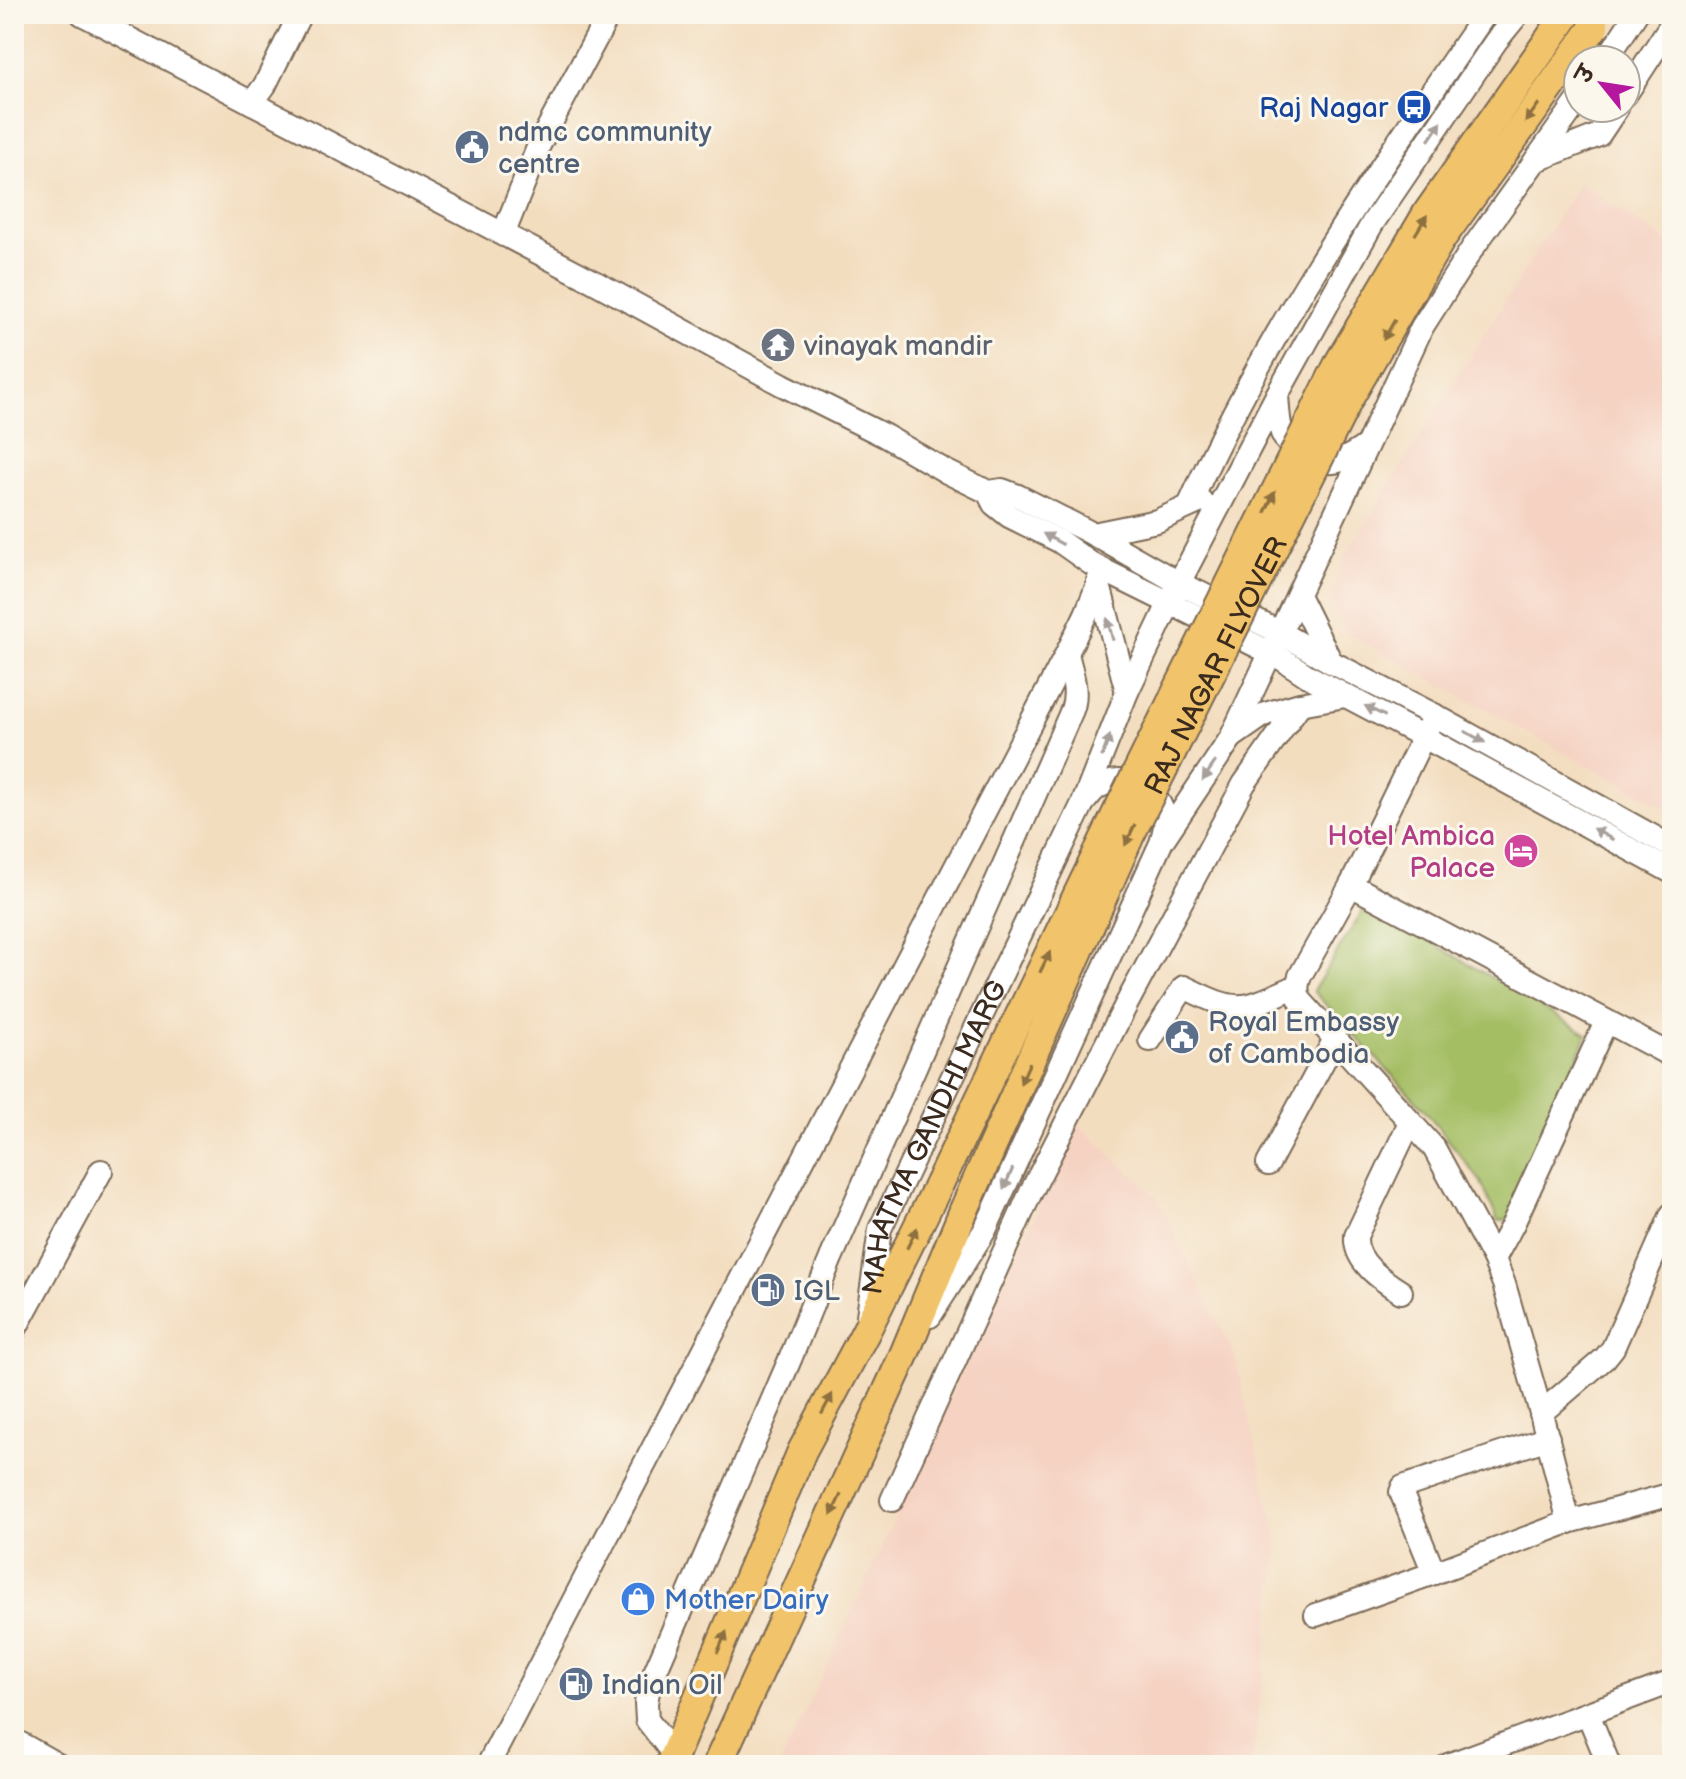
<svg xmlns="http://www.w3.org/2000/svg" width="1686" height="1779" font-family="'Balsamiq Sans','Playpen Sans Deva',sans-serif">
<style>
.built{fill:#f5d2c2}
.green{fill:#a4be64;stroke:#707441;stroke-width:2}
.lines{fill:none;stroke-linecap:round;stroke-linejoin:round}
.minor-casing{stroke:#7b6956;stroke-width:26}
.major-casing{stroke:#7b6956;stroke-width:32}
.minor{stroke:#fff;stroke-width:22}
.major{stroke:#f1c36a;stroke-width:28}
.major-bridge-casing{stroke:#7b6956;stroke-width:32;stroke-linecap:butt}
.major-bridge{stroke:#f1c36a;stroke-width:28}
.oneway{fill:#8d6f40}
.oneway2{fill:#a79f9a}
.labels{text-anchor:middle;stroke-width:6;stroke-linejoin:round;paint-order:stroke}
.transit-label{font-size:28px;fill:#164399;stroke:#fbf7ec;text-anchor:end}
.service-label{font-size:28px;fill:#4e5e75;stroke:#fbf7ec;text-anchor:start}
.worship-label{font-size:28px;fill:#5b616d;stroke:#fbf7ec;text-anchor:start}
.street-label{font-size:28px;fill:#3b2a1e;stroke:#fbf7ec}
.hotel-label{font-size:28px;fill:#b23c85;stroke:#fbf7ec;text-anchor:end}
.shop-label{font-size:28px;fill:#366cbe;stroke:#fbf7ec;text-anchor:start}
</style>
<rect width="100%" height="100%" fill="#fbf7ec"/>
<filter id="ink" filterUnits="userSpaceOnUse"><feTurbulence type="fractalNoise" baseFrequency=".0125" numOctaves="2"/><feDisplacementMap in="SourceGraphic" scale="16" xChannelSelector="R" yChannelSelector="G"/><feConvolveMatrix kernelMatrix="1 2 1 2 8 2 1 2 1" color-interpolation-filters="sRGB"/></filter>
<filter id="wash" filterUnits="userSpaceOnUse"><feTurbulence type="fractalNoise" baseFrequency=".006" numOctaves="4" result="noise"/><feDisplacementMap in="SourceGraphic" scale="32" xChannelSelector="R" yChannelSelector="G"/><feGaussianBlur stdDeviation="1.8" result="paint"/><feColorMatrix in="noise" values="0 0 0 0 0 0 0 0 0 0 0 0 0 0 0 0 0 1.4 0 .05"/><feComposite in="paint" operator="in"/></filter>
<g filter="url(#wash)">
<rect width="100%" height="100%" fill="#f3ddbf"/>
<path class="built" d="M1580,182L1672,245V812L1346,633L1330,601L1343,559Z
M1077,1123L1157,1197L1235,1357L1279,1546L1252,1765H780L844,1629Z"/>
<path class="green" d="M1367,904L1587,1034L1514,1218L1498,1221L1481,1182L1424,1109L1313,991Z"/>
</g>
<g filter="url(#ink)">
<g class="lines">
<defs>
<g id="minor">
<path d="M82,14L589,279L783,385L885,436L947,472L988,492L994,504L1009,516L1059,541L1093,565L1279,657L1308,676L1424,737L1672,872"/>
<path d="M1606,60L1636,14"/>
<path d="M1626,94L1672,23"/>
<path d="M252,103L265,85L300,14"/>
<path d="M1537,160L1599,135L1617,108"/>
<path d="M503,235L539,145L609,14"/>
<path d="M1277,395C1278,407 1278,421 1282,433C1290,452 1312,464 1333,462C1345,461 1356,452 1366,446"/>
<path d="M988,492L1002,490L1018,496L1093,534L1179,583L1279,632L1331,662L1434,715L1672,847"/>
<path d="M1189,506C1266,331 1377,172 1485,14"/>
<path d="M1093,534L1157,521L1201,501"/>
<path d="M1098,581L1127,692"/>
<path d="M1298,595L1331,662"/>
<path d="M1434,715L1351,885L1300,976C1297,985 1296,990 1300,1000L1434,1148L1494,1259L1504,1284L1541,1413L1569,1522L1672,1494"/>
<path d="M1232,737L1265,714L1300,704L1345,696"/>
<path d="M1084,802C1088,798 1092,791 1097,788C1124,770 1162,789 1165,821C1166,827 1163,834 1162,840"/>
<path d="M1351,885L1672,1056"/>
<path d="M1150,1040L1184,987C1201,995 1223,1008 1243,1006C1258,1005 1282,992 1297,986"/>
<path d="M1268,1164L1335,1039"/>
<path d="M1494,1259L1513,1224L1606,1022"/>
<path d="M1401,1292C1382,1280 1354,1262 1356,1236L1410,1122"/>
<path id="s1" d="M868,1316L880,1229L1083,803L1127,692L1179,583L1277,395L1372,224L1496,41L1518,14"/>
<path d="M930,1316L985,1230L1162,841L1231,738L1422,327L1472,249L1578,101"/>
<path d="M14,1331L101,1171"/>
<path d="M1541,1413L1605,1358L1613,1348L1672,1214"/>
<path d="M892,1500L1031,1192L1126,1005L1244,784L1300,704"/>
<path d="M1434,1573L1401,1492L1403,1487L1548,1438"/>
<path d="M1316,1615L1434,1573L1569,1522"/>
<path d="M1588,1714L1609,1765"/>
<path d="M14,1740L58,1765"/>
<path d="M675,1756L647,1720L646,1703L649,1686L791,1357L831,1258L1072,710C1079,691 1071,672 1067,653"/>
<path d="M488,1765L1067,653L1086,614L1098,584"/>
<path d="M1448,1765L1672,1682"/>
</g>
<path id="major" d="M670,1765L802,1451L865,1333L939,1184
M717,1765L903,1357L964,1210"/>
</defs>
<use href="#minor" class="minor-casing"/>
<use href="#major" class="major-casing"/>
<use href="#minor" class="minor"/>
<use href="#major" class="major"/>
<defs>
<g id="major-bridge">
<path d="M939,1184L1114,819L1340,361L1428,212L1567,14"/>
<path id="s2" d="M964,1210L1130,835L1348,400L1441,239L1594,27"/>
</g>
</defs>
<use href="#major-bridge" class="major-bridge-casing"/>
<use href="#major-bridge" class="major-bridge"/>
</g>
<defs><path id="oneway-solid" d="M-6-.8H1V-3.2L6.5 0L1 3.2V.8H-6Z" transform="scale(2)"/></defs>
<g class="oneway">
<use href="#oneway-solid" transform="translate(1532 113) rotate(126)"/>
<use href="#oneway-solid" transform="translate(1421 225) rotate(-59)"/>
<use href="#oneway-solid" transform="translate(1389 330) rotate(120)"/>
<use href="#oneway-solid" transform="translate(1270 502) rotate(-64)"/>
<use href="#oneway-solid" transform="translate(1130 835) rotate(115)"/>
<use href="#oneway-solid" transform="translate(1045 962) rotate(-64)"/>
<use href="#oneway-solid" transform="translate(1025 1073) rotate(114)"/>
<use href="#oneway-solid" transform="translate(912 1238) rotate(-64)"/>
<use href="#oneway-solid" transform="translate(827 1404) rotate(-62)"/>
<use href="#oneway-solid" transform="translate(836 1505) rotate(115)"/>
<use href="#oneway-solid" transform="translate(722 1642) rotate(-67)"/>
</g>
<g class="oneway2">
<use href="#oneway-solid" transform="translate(1435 131) rotate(-56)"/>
<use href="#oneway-solid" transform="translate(1053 539) rotate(-151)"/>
<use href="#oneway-solid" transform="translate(1110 629) rotate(-105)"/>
<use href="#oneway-solid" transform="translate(1375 711) rotate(-153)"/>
<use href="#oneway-solid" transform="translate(1475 737) rotate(29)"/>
<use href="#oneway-solid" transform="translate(1106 746) rotate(-69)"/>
<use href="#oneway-solid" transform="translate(1209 771) rotate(124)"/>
<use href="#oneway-solid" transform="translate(1603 834) rotate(-151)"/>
<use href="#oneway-solid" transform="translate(1008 1179) rotate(114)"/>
</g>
</g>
<defs>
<symbol id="bus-disc" viewBox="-11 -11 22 22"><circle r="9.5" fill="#1a4fb4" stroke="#fbf7ec"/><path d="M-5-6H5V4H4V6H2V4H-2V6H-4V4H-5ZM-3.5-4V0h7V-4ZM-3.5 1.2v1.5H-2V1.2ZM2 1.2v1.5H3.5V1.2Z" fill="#fff"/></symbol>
<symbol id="civic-disc" viewBox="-11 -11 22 22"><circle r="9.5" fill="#5c6f8a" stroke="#fbf7ec"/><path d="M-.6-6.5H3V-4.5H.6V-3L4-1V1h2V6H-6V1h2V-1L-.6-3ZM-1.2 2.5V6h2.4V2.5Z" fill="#fff"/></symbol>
<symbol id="temple-disc" viewBox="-11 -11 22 22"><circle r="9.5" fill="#6b7280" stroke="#fbf7ec"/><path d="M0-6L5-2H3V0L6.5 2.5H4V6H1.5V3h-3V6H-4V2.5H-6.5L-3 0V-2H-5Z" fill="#fff"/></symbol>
<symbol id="hotel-disc" viewBox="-11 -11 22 22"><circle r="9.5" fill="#d1479c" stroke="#fbf7ec"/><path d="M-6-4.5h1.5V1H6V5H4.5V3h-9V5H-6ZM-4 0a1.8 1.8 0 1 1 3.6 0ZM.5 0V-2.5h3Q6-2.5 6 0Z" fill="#fff"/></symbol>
<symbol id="fuel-disc" viewBox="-11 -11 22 22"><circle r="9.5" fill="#5c6f8a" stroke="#fbf7ec"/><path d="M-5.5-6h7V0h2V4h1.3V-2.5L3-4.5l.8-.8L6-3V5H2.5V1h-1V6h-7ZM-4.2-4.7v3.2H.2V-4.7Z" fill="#fff"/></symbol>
<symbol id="shop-disc" viewBox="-11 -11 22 22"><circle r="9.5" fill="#3f7fe0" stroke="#fbf7ec"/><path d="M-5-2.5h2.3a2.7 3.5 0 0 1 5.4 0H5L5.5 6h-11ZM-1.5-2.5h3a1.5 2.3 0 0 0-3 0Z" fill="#fff"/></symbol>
</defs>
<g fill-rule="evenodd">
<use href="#bus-disc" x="1394" y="87" width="40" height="40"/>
<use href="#civic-disc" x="452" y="127" width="40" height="40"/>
<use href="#temple-disc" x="758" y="325" width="40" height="40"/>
<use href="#hotel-disc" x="1501" y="831" width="40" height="40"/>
<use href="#civic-disc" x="1162" y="1017" width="40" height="40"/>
<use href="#fuel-disc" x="748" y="1270" width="40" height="40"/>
<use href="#shop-disc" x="618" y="1579" width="40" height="40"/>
<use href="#fuel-disc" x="556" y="1664" width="40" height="40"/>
</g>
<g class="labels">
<g class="transit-label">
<text x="1388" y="117">Raj Nagar</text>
</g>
<g class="service-label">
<text x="498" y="141">ndmc community<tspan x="498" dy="32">centre</tspan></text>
<text x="1208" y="1031">Royal Embassy<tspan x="1208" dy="32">of Cambodia</tspan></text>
<text x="794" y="1300">IGL</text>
<text x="602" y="1694">Indian Oil</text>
</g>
<g class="worship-label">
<text x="804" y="355">vinayak mandir</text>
</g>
<g class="street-label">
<text dy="10" stroke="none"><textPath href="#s2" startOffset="600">RAJ NAGAR FLYOVER</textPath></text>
<text dy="10" stroke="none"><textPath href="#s1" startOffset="192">MAHATMA GANDHI MARG</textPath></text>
</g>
<g class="hotel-label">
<text x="1495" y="845">Hotel Ambica<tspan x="1495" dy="32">Palace</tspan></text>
</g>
<g class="shop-label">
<text x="664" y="1609">Mother Dairy</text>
</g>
</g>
<rect width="1686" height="1779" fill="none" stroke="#fbf7ec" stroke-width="48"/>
<g transform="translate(1602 84) rotate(300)"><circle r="38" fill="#fbf7ec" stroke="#aea59a" stroke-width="2"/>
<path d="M0-6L14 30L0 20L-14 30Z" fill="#b5179e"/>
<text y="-12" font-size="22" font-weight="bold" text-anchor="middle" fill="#3b2a1e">उ</text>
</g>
</svg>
